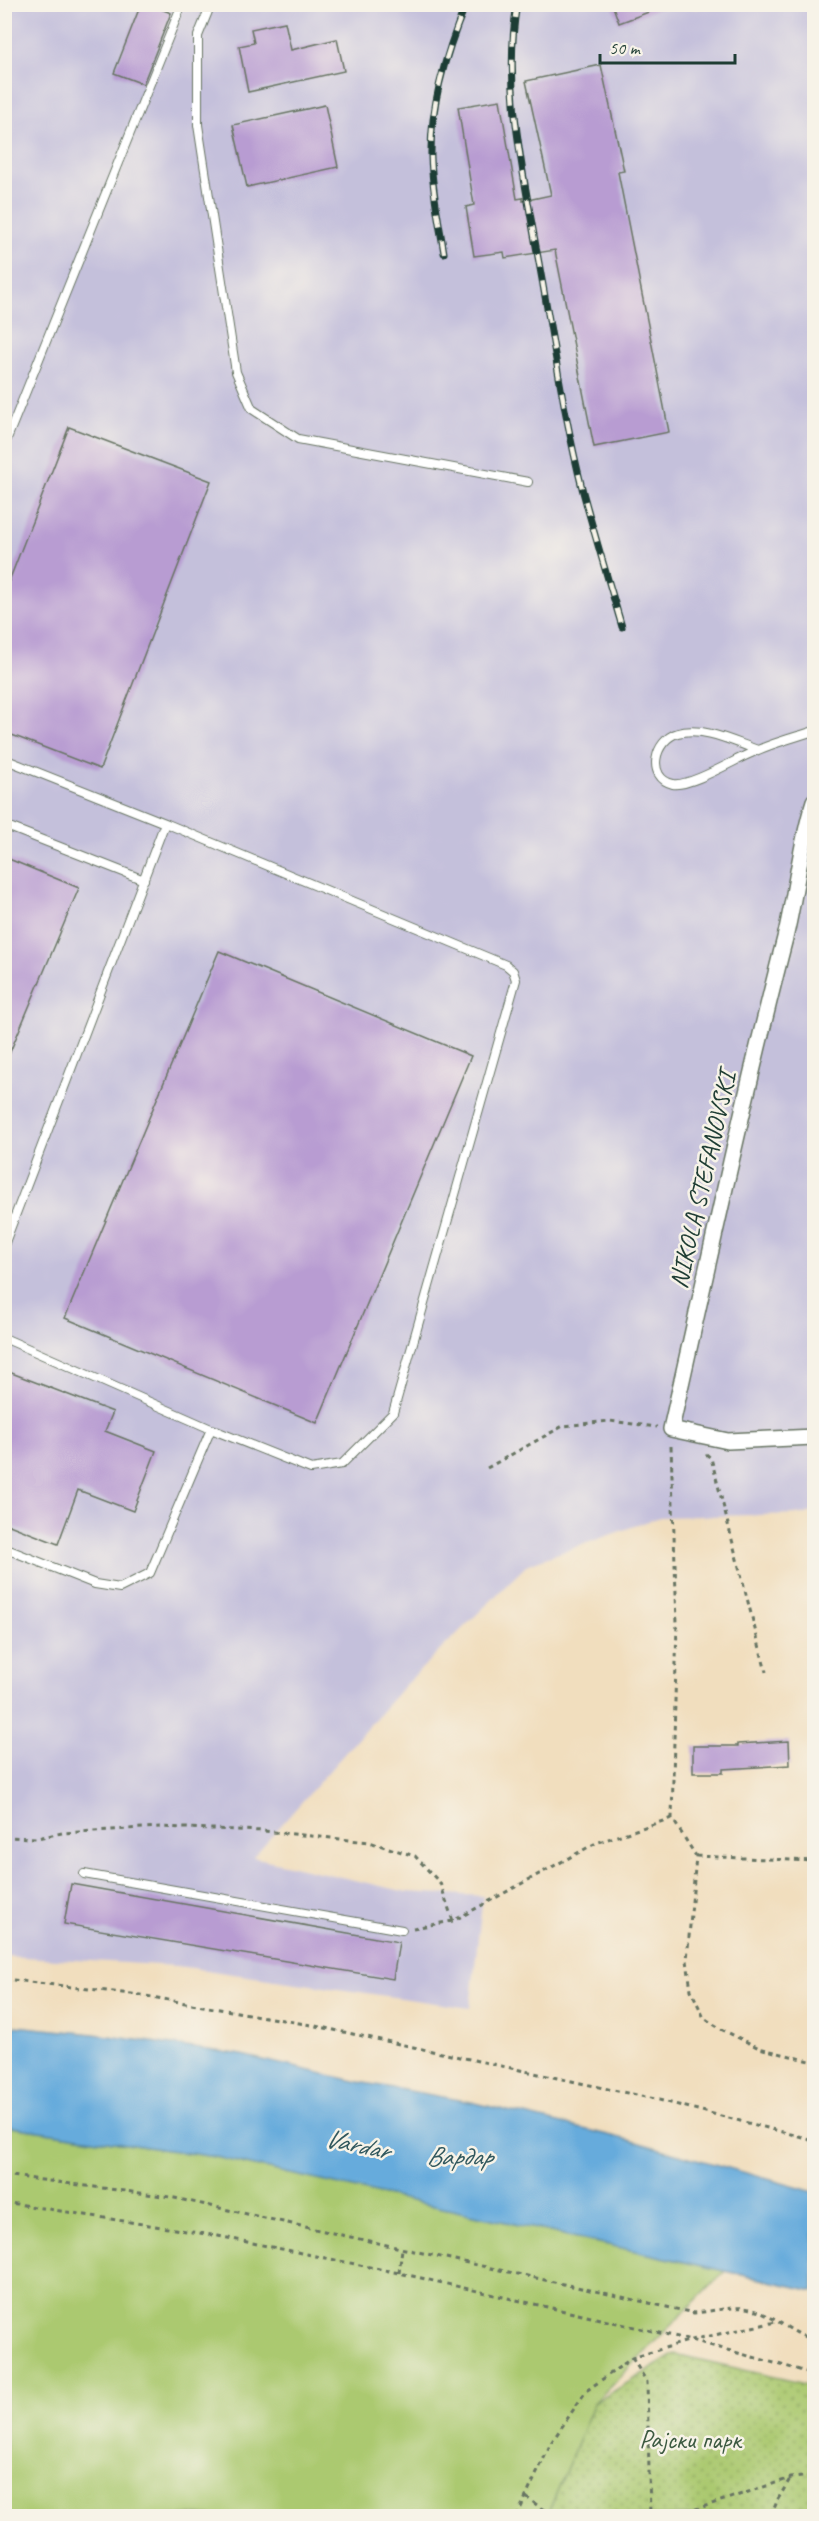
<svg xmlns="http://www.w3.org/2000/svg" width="819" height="2521" font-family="Caveat,sans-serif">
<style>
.industrial{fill:#c4c0db}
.grass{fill:#abc970;stroke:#658352;stroke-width:1.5}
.park{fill:url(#park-dots);stroke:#658352;stroke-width:1.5}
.water{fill:#66abdc;stroke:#427488;stroke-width:1.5}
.building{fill:#b89cd2}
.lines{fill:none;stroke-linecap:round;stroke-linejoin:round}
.service-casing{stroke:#687564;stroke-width:10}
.minor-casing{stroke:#687564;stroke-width:18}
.path{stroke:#687564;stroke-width:3;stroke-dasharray:4.5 4.5;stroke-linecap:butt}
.service{stroke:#fff;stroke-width:8}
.minor{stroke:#fff;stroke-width:15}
.rail-casing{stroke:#1f3d34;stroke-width:7}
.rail{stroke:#f7f3e8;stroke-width:4.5;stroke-dasharray:14;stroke-linecap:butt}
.labels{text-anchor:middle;stroke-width:5;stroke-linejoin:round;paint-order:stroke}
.street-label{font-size:26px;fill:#1f3d34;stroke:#f7f3e8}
.park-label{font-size:26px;fill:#3b5940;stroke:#f7f3e8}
.water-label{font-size:27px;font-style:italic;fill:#31585e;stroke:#f7f3e8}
</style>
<defs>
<pattern id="park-dots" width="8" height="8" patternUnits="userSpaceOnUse" patternTransform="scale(1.5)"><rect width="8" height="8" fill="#abc970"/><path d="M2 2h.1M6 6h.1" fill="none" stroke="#8ba45d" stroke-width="1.8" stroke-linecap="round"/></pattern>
</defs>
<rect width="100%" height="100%" fill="#f7f3e8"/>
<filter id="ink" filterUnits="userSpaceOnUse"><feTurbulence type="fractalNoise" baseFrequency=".0167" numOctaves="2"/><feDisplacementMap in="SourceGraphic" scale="12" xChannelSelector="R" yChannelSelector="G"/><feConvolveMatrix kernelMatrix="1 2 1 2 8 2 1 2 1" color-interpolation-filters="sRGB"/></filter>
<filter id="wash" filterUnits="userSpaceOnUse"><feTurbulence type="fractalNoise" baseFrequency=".008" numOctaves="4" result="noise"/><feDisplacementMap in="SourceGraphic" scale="24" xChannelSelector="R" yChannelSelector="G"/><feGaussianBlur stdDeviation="1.35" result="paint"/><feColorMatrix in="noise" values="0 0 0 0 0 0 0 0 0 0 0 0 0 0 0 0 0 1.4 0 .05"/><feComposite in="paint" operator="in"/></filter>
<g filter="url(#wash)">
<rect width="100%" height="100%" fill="#f1debe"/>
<path class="industrial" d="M692,4L694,9L714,4L814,5V1511L806,1514L660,1517L528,1564L405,1685L253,1857L407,1892L483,1896L470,2008L177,1966L5,1956V5Z"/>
<path class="grass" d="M5,2126L215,2157L725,2271L594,2403L547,2516H5Z"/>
<path class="park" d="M675,2354L814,2386V2516H547L594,2403Z"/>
<path class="water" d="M5,2025L94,2034L237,2054L359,2082L471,2102L629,2140L814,2192V2291L215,2157L5,2126Z"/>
<g id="blocks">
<path class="building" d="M141,4H148L171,13L143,84L114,73Z
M612,4H665V6L619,23Z
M285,22L291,50L337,39L344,71L248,92L239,46L254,43L251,29Z
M601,65L624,171L618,172L669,432L594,447L555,250L505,258L504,252L474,256L466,207L474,205L458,107L500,100L517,199L523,198V201L551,195L526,81Z
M325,105L338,167L247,187L233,125Z
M69,427L211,481L100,769L4,732V594Z
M4,857L79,888L5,1064H4Z
M219,951L471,1056L317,1423L65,1318Z
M9,1372L113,1412L105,1431L156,1451L133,1511L78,1490L58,1544L4,1523V1383Z
M789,1741L790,1765L723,1769V1773H693V1746H738V1744Z
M71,1884L399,1942L393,1979L64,1924Z"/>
</g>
</g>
<g filter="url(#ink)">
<use href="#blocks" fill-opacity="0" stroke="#687564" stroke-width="1.5"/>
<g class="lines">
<defs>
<path id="service" d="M211,4L198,36V125L236,372L252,409L298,439L528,482
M4,446L182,4
M758,750C734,742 703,726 678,733C654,740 646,778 673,784C691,787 739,757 758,750C776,742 796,737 814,731
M4,759L165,823L4,1245
M4,825L144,880
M4,1338L211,1429L311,1469L342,1464L393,1413L516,980L513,971L506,965L165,823
M4,1548L95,1584L120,1588L150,1573L211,1429
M84,1874L402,1930"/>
<path id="minor" d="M814,801C800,845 796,893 785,938C743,1101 708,1265 671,1429L728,1441L814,1437"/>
</defs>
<use href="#service" class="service-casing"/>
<use href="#minor" class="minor-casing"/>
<path class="path" d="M671,1446L677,1623L672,1818L696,1856L687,1960L691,1990L704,2018L721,2029L759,2048L814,2062
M706,1454L711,1458L766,1672
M487,1468L563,1426L610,1421L657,1427
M4,1837L37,1838L62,1833L160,1827L264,1831L369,1842L415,1856L440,1883L453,1921
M696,1856L814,1861
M413,1928L453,1921L596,1843L672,1818
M4,1979L140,1995L311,2025L655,2099L814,2140
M4,2175L170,2197L694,2313C709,2312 736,2305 750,2309C774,2315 792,2334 814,2340
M4,2202L218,2236L399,2273L691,2340L814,2374
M399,2273L402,2249
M632,2358L647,2382L650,2516
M526,2497L552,2516
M517,2516L551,2443L586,2391L632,2358L691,2340L776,2322
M678,2516L681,2514L791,2478L814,2476
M771,2516L778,2499L790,2479"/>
<use href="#service" class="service"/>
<use href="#minor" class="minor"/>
<defs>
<path id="rail" d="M517,4C503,87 523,171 537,252C552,332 563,413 583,492C595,537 609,582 622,627
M444,253C439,222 432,189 431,157C430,105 446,52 466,4"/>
</defs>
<use href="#rail" class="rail-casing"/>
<use href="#rail" class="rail"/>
</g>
</g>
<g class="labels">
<g class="street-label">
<text transform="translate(702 1180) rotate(-77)" y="9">NIKOLA STEFANOVSKI</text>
</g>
<g class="park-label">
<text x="690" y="2448">Рајски парк</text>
</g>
<g class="water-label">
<text transform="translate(357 2144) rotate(12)" y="9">Vardar</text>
<text x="459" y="2165">Вардар</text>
</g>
</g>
<rect width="819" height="2521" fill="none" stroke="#f7f3e8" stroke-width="24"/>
<path d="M600 54v9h135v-9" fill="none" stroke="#1f3d34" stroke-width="3"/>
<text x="609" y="54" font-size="18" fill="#1f3d34" stroke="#f7f3e8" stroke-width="4.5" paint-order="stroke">50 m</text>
</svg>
